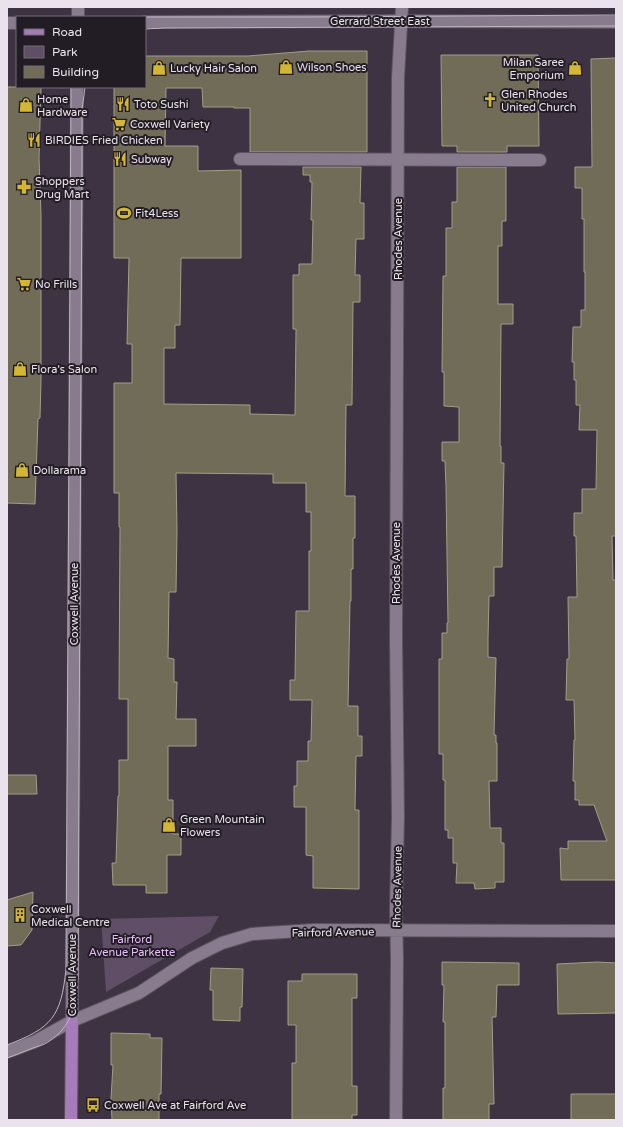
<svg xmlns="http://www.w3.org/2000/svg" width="623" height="1127" font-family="'Varela Round',sans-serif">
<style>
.green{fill:#5f4e66}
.building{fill:#716c57;stroke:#a39d87}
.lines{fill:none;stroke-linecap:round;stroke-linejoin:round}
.lane-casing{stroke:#5c5260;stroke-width:14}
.street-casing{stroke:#5c5260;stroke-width:14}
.secondary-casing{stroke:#5c5260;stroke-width:14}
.primary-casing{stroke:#5c5260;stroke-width:14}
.lane{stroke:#887b8e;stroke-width:12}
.street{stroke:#887b8e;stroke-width:12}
.secondary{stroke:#887b8e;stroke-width:12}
.primary{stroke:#a57cb8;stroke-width:12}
.tram{stroke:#bdb5c0;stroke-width:1}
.labels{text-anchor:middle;stroke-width:4;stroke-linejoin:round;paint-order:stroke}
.street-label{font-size:11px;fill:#eae3ed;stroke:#221d24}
.poi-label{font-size:11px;fill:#eae3ed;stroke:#221d24;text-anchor:start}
.park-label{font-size:11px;fill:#eabffe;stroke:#221d24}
</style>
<rect width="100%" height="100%" fill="#3e3343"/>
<path class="green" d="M219,916L210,932L106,992L101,919Z"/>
<path class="building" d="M309,51H367V152H250V108H234V107H203L202,88H166L165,146H198V171L241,170V258H181L180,325H175V348H164V404L250,405V414L295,415L296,329H293V275H299V264H312L313,220H311L312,182H310V175H303V167H361L360,203H364V239H356L355,275H360V302H353L352,405H346L345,496H355V538H353V569H351V601H350L349,656L348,706H358V736H362V756H356L355,810H359V889L313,888V856L306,855V807H294V786H297V761H308V741H311L312,700H290V680H295L296,611H309V551H311V512H306V483H273V474L176,473L177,530L176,592H169L168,658L174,659V682H177L176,719H196V746H168V800H173V834H181V855H167V893H146V885H113L112,863H116L118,796H119V760H128V699H119L120,527H119V493H114V383H132V344H127L129,258H114V87H145V56H248Z
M441,55H538L539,146H507V152H457V146H442Z
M616,58V536H612L613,580H616V880H561L560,848L568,849V841H607L594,805H579V800H575V781H573L574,740H575L574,700H566L567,659H569L568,597H577L576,536H574V513H582V489H596L597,430H579L580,405H576V380H574V362H572L573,327H581V310H585V272H584V219H582V188H575V167H592L591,59Z
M7,87H41L39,158L41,215V379L40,418L38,419L35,504L7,503Z
M457,167H506V221H502V246H498V304H513V324H501L500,446H501V463H504L502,567H494V596H489L488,639V657L496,658L494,735H496V743H497V781H489L490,828H501V843H504V882H495V888L475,889L474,883H456L457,863H453V838H448V830H445V780H443V754H439V659H442V633H447V623H448L446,487L445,461H442V442H459V407L444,406V372H442L443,276H446V228H452V202H457Z
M7,775H36L37,794H7Z
M33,892L32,930L21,945L7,946V900Z
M442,962L519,963V985H497L496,1017H492L494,1104H489V1120H443V1088H445V1022H443L444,985H442Z
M597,962L616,963V1013L558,1014L557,964Z
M211,968L243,969L242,1007H240V1021L213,1020V990H210Z
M302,974H357V998H352V1086H357V1115H352V1120H292V1063H296V1025H288V981H302Z
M111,1033L150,1034V1038H162L161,1094H159V1120H112L111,1098L113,1065H111Z
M571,1094H616V1120H571Z"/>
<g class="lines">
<defs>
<path id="lane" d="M240,159L540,160"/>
<path id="street" d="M7,23H17
M72,1021L139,993L192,958L222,943L252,934L314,930L616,931
M396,1120L397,959L396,910L398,816L396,640L398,77L402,7"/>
<path id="secondary" d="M78,17V7
M145,22L401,21L616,22
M7,1052L34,1042L72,1021L77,87"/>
<path id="primary" d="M71,1120L72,1021"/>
</defs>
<use href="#lane" class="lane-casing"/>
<use href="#street" class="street-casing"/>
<use href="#secondary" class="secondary-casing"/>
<use href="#primary" class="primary-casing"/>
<use href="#lane" class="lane"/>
<use href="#street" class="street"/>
<use href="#secondary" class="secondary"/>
<use href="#primary" class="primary"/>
<path class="tram" d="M135,17H308L616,15
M145,29L165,28L616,26
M7,1045C52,1028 61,1017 66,969L71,87
M7,1058C16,1055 25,1051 33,1048C38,1046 44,1045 48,1042C73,1026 76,1004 78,977L82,160V110L85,87"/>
</g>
<defs>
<symbol id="shop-bare" viewBox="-9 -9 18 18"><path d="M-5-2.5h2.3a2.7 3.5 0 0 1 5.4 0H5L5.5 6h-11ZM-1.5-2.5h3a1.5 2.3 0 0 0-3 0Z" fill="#d4b635" stroke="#221d24" stroke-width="2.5" paint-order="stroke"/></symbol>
<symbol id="church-bare" viewBox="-9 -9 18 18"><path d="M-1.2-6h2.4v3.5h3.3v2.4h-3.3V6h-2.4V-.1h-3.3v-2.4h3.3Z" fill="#d4b635" stroke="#221d24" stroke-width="2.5" paint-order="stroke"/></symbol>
<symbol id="restaurant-bare" viewBox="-9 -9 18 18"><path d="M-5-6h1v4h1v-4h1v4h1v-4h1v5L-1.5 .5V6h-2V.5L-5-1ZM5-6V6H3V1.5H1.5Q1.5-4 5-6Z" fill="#d4b635" stroke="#221d24" stroke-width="2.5" paint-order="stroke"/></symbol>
<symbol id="supermarket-bare" viewBox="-9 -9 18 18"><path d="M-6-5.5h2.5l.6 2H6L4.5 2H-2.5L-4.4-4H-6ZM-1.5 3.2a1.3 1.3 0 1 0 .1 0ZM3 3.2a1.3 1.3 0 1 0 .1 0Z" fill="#d4b635" stroke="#221d24" stroke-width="2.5" paint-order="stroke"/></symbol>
<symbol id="pharmacy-bare" viewBox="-9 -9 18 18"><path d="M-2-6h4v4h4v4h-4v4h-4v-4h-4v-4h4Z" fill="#d4b635" stroke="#221d24" stroke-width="2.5" paint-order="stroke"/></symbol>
<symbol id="stadium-bare" viewBox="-9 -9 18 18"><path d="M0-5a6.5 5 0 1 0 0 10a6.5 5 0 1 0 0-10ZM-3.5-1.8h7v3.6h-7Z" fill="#d4b635" stroke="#221d24" stroke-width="2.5" paint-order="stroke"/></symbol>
<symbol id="building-bare" viewBox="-9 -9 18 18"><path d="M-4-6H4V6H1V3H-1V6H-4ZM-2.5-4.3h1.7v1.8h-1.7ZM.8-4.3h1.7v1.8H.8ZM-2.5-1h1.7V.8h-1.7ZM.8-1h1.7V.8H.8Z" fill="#d4b635" stroke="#221d24" stroke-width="2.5" paint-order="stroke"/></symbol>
<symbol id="bus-bare" viewBox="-9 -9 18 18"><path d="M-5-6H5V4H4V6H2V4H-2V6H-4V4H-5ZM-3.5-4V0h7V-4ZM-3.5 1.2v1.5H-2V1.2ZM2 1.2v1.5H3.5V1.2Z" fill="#d4b635" stroke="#221d24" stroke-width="2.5" paint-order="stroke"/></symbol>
</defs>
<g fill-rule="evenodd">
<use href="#shop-bare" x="276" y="57" width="20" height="20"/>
<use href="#shop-bare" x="149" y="58" width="20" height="20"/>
<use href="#shop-bare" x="565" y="58" width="20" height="20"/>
<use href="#church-bare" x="480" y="90" width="20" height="20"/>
<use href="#restaurant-bare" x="113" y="94" width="20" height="20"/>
<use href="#shop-bare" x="16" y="95" width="20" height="20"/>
<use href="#supermarket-bare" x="109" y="114" width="20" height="20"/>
<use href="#restaurant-bare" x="24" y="130" width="20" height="20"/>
<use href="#restaurant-bare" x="110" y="149" width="20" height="20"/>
<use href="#pharmacy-bare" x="14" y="177" width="20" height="20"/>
<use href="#stadium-bare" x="114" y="203" width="20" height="20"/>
<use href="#supermarket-bare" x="14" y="274" width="20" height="20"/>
<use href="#shop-bare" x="10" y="359" width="20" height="20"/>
<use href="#shop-bare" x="12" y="460" width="20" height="20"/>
<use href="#shop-bare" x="159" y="815" width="20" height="20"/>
<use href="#building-bare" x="10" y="905" width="20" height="20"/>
<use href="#bus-bare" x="83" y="1095" width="20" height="20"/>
</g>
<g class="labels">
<g class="street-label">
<text x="380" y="25">Gerrard Street East</text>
<text transform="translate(398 239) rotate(-90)" y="4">Rhodes Avenue</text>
<text transform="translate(396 563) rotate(-90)" y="4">Rhodes Avenue</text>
<text transform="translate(74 604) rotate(-90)" y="4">Coxwell Avenue</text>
<text transform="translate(397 887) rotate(-89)" y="4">Rhodes Avenue</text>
<text transform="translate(333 932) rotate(-1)" y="4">Fairford Avenue</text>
<text transform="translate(72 975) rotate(-90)" y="4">Coxwell Avenue</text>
</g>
<g class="poi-label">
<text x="564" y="66" text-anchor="end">Milan Saree<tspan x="564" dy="13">Emporium</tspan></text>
<text x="297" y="71">Wilson Shoes</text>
<text x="170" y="72">Lucky Hair Salon</text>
<text x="501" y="98">Glen Rhodes<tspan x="501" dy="13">United Church</tspan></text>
<text x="37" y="103">Home<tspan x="37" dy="13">Hardware</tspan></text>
<text x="134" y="108">Toto Sushi</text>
<text x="130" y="128">Coxwell Variety</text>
<text x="45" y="144">BIRDIES Fried Chicken</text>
<text x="131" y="163">Subway</text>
<text x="35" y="185">Shoppers<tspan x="35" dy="13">Drug Mart</tspan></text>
<text x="135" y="217">Fit4Less</text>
<text x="35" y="288">No Frills</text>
<text x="31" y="373">Flora's Salon</text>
<text x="33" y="474">Dollarama</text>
<text x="180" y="823">Green Mountain<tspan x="180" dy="13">Flowers</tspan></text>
<text x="31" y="913">Coxwell<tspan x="31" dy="13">Medical Centre</tspan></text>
<text x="104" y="1109">Coxwell Ave at Fairford Ave</text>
</g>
<g class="park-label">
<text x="132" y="943">Fairford<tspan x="132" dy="13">Avenue Parkette</tspan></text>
</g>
</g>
<rect width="623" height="1127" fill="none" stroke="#eae3ed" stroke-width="16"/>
<rect x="16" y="16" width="130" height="72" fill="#221d24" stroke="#726c74"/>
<rect x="24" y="29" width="20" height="6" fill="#a57cb8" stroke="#726c74"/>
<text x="52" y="36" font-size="12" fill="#eae3ed">Road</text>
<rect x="24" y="46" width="20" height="12" fill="#5f4e66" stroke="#726c74"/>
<text x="52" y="56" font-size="12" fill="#eae3ed">Park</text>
<rect x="24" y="66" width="20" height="12" fill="#716c57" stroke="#726c74"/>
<text x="52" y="76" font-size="12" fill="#eae3ed">Building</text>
</svg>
